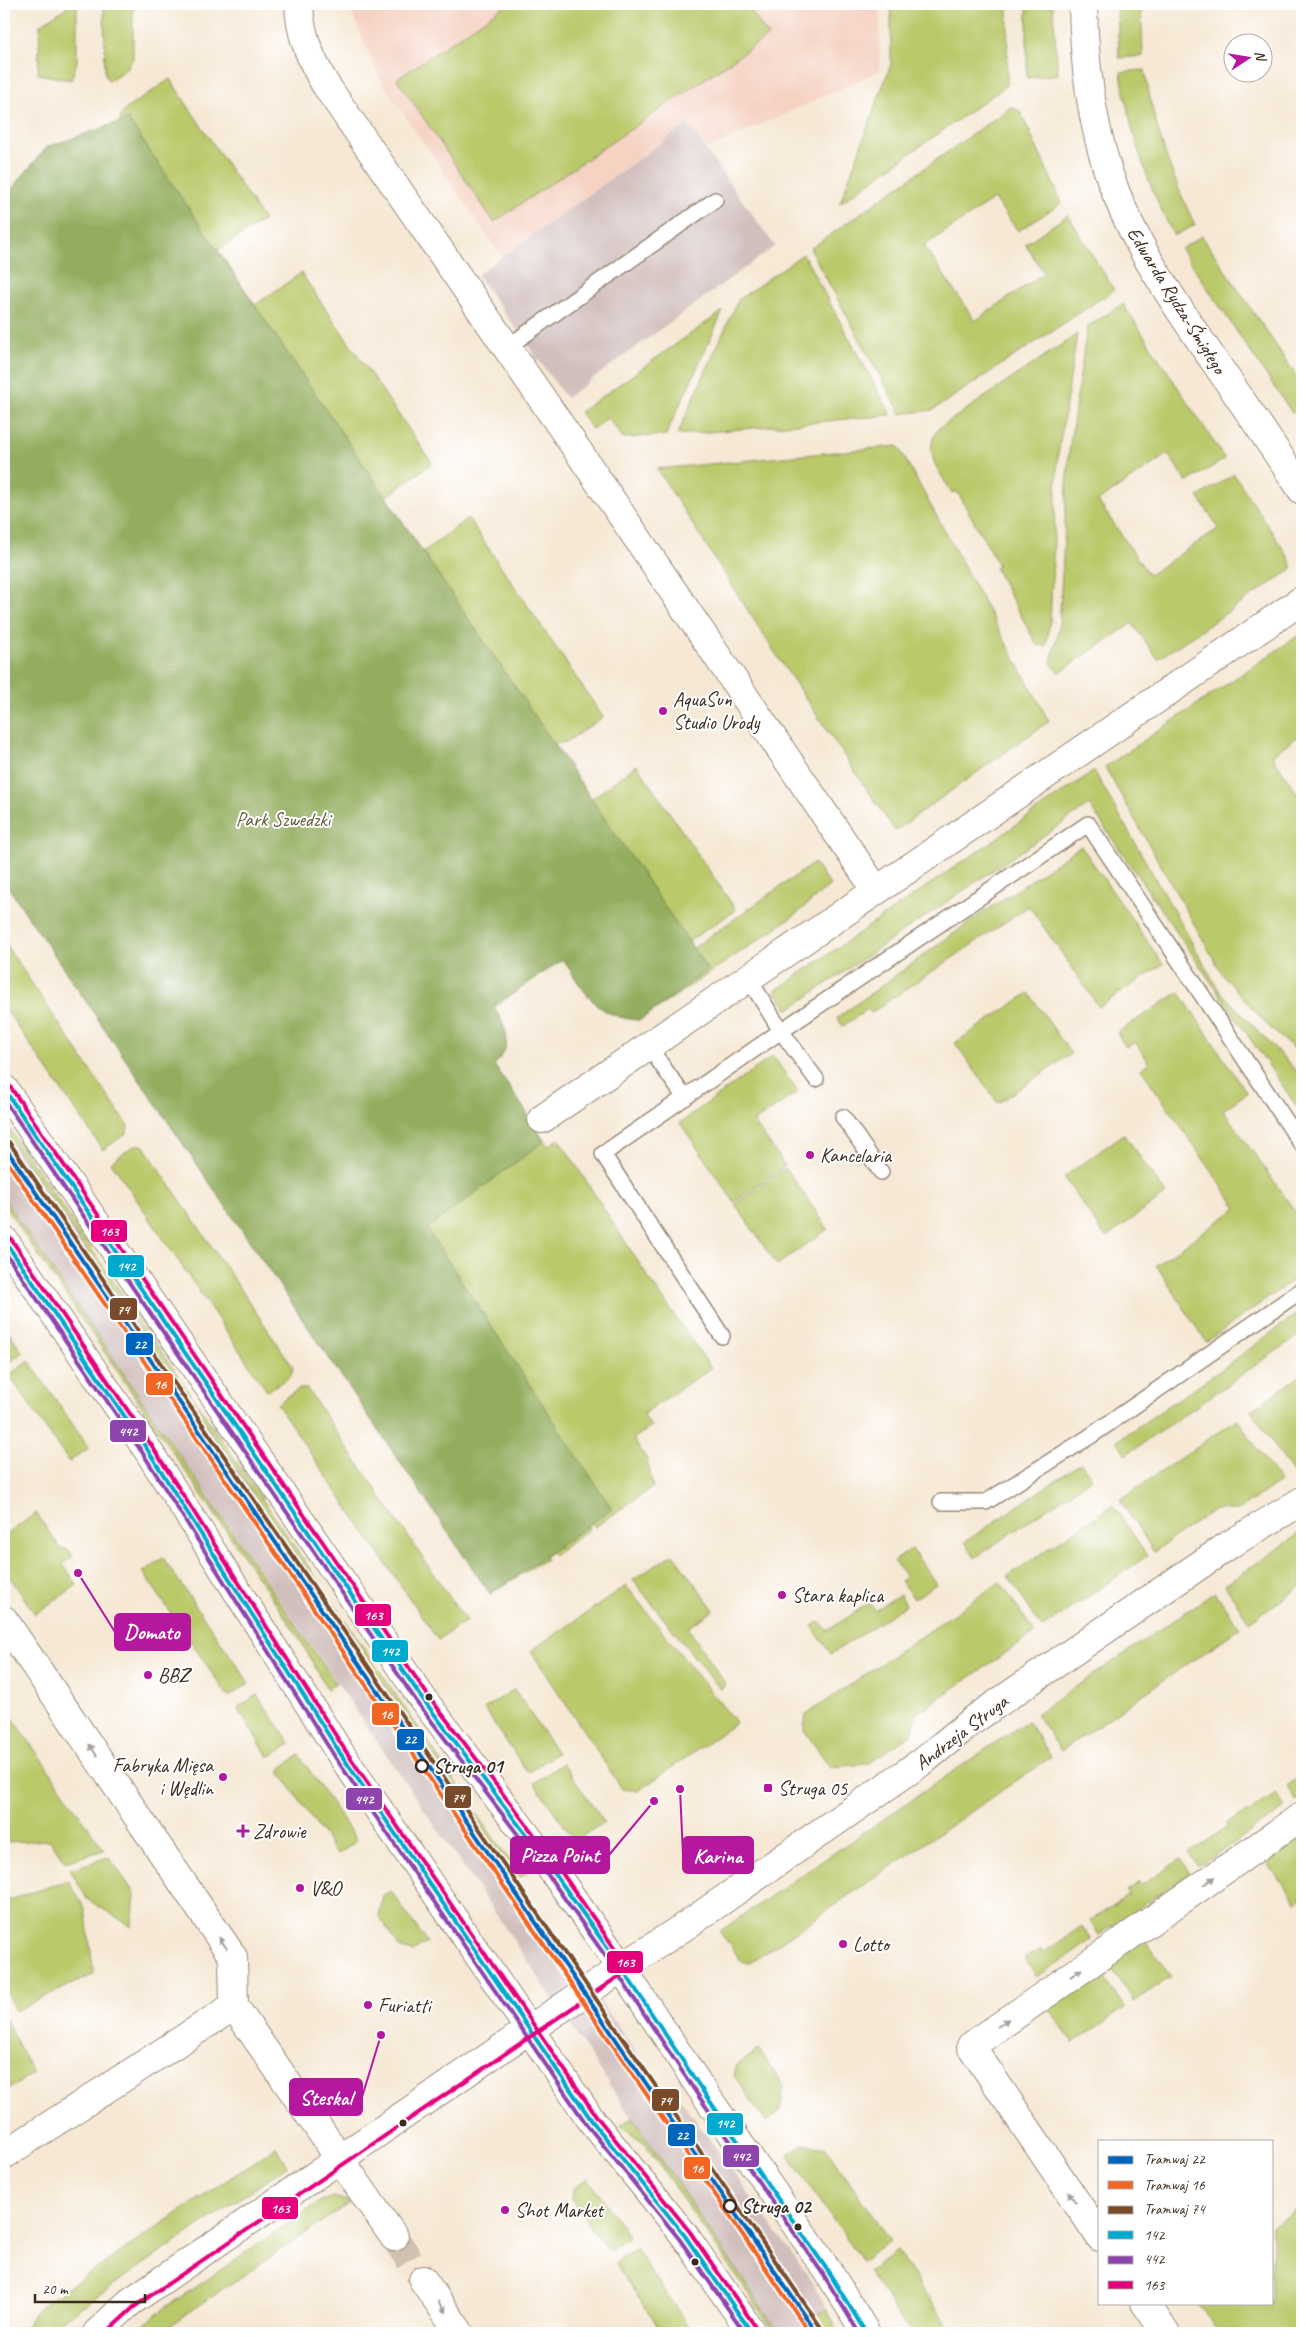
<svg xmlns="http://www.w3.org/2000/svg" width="1306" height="2337" font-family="Caveat,sans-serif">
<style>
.built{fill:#f5d2c2}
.industrial{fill:#d1bfbd}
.green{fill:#bac96b;stroke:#7a7a44}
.forest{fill:#93ad5f;stroke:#676c3e}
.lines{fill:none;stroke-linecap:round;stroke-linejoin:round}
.street-tunnel{stroke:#d1c2b0;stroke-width:28;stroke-dasharray:28 14;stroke-linecap:butt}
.lane-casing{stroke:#988979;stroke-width:18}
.street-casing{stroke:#988979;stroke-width:30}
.secondary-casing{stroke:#988979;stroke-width:30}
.lane{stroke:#fff;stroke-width:15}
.street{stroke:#fff;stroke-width:28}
.secondary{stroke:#fff;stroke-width:28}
.bus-1-casing{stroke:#fff;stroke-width:8}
.bus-2-casing{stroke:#fff;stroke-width:8}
.bus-3-casing{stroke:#fff;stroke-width:8}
.bus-1{stroke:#00a9ce;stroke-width:4}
.bus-2{stroke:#8e44ad;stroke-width:4}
.bus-3{stroke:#e5007d;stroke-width:4}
.tram-1-casing{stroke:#fff;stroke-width:8}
.tram-2-casing{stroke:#fff;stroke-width:8}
.tram-3-casing{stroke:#fff;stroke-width:8}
.tram-1{stroke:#0065bd;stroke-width:4}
.tram-2{stroke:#f26522;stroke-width:4}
.tram-3{stroke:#7a4b2a;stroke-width:4}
.oneway{fill:#a79f9a}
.poi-dot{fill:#b5179e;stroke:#fff;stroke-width:2}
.bus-dot{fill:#3b2a1e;stroke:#fff;stroke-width:2}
.stop-dot{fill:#fff;stroke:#3b2a1e;stroke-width:2.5}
.labels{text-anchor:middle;stroke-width:4;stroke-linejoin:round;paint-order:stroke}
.street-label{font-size:20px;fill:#3b2a1e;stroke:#fff}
.poi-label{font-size:20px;fill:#3b2a1e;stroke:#fff;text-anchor:start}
.park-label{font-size:20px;fill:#615a35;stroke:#fff}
.stop-label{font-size:20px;font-weight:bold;fill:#3b2a1e;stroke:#fff;text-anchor:start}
.leader{fill:none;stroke:#b5179e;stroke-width:2}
.callout-dot{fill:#b5179e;stroke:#fff;stroke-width:2}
.callout{fill:#b5179e;stroke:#b5179e;stroke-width:2}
.callout-label{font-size:21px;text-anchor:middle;font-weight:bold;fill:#fff}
.line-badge{stroke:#fff;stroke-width:2}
.badge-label{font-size:14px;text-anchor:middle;font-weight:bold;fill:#fff}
</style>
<rect width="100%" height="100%" fill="#fff"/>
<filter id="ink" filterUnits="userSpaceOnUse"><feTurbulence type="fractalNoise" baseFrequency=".02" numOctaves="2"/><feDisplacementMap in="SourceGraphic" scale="10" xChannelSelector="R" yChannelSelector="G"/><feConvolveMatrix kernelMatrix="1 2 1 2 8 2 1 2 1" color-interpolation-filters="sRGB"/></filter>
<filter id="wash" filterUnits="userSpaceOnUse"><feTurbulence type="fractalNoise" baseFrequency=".0096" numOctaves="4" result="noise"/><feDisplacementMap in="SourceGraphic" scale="20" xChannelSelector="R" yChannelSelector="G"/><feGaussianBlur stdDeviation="1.12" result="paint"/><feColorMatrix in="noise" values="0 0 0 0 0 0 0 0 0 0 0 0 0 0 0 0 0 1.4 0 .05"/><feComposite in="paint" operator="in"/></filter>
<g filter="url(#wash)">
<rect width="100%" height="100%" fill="#f6e8d4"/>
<path class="built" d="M348,4H880L879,71L706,150L686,124L502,257L381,81Z"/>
<path class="industrial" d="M687,124L775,246L566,398L477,275Z
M4,1130L638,2056L651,2082L661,2097L675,2092L814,2284L827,2309L816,2317L827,2333H779L621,2102L513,1939L4,1199Z"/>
<path class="green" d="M72,4H77V62L71,80L38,74L40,25Z
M104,4H133V58L127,68L109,81L105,75Z
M507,4H746L768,36L494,222L397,79Z
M891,4H1008L1007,85L840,203L891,64Z
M1027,4L1053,6L1058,74L1027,78Z
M1117,4H1141L1143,56L1119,58Z
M1145,70C1153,125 1171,175 1195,225L1174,236C1147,184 1129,130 1121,72Z
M170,79L264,220L218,250L255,305L301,273L432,463L386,497L423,552L468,518L603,717L566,742L554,744L591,799L637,765L736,910L689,941L693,948L814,863L830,885L795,915L640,1020C596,1018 585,992 563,959L493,1007C507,1028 514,1044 494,1065L548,1146L559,1139L650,1280L711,1368L643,1414L651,1427L633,1439L647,1459L653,1487L595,1527L592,1523L588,1527L589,1529L554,1555L551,1552L545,1557L546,1559L490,1594L4,881V198L47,147L121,122L120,118L126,109Z
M1011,107L1020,111L1062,203L1018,231L994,199L924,246L975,321L1044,273L1025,244L1068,215L1114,290L933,410L901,414L810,249Z
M1202,236L1302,384V406L1292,413L1181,249Z
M803,254L891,415L677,435L738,300Z
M1123,304L1225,459L1187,482L1168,454L1098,501L1149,575L1219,528L1198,497L1234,474L1289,558L1292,569L1158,659L1132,623L1059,673L1051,663L1059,627L1069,451L1087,327Z
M723,311L666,435L623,438L608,418L592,429L580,412Z
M1077,334L1058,455L1050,622L1046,646L1037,645L995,568L998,565L957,491L952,493C939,470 922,454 938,429Z
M898,446L1049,721L895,831L781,662L657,469Z
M1302,633V733L1272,755L1302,801V1055L1271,1029L1223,975L1105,767Z
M1094,771L1219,990L1302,1077V1114L1089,805L788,1010L775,991Z
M1081,846L1163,964L1099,1007L1029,906L871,1013L868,1009L843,1026L837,1018L964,926Z
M4,942L128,1126L127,1133L103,1150L4,1007Z
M1179,992L1247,1093L1223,1110L1302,1221V1274L1206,1342L1156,1265L1237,1208L1141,1069L1149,1063L1135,1042L1126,1047L1117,1033Z
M1029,993L1071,1054L998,1103L955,1043Z
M773,1056L798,1092L754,1122L785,1166L734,1202L680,1123Z
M4,1121L506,1856L528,1872L517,1879L4,1130Z
M1124,1134L1166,1194L1106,1238L1064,1177Z
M135,1145H143L293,1367L291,1376L267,1391L111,1162Z
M786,1168L828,1229L777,1265L735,1204Z
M4,1199L336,1684L327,1689L298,1636L4,1205Z
M1302,1310V1333L1126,1455L1117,1441L1225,1367Z
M4,1324L23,1353L4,1366Z
M29,1361L89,1448L69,1462L9,1375Z
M1302,1375V1467L1293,1473L1251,1410Z
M299,1389H307L466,1621L438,1640L277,1404Z
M1237,1419L1280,1482L1238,1510H1213L1154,1552L1120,1500Z
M1081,1463L1092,1478L975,1558L965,1542Z
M1113,1505L1147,1556L1042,1628L1008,1576Z
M36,1513L60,1548L69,1550L73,1557L63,1564L77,1585L35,1614L4,1569V1537Z
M1302,1532V1586L1249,1622L1225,1585Z
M912,1549L936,1584L914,1599L901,1581L906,1577L894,1561Z
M673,1554L714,1610L688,1628L726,1685L720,1689L633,1580Z
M163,1558L249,1683L231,1696L227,1695L143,1572Z
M1000,1582L1035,1633L917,1713L912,1734L867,1764L830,1767L804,1730L806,1715Z
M626,1586L736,1723L638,1791L622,1789L531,1651Z
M1215,1592L1240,1628L1061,1751L1036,1714Z
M900,1594L906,1605L831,1654L812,1626L820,1621L827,1631L869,1603L876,1610Z
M514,1689L557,1753L528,1773L484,1709Z
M257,1695L291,1744L273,1755L268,1756L239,1711V1707Z
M4,1705L104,1850L65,1862L50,1840L8,1842L4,1836Z
M1027,1721L1051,1757L750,1963L741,1961L720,1931Z
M299,1755L357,1841L337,1855L280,1772L281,1768Z
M563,1763L604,1822L575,1841L534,1783Z
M1302,1775V1797L1296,1801L1287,1786Z
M1276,1794L1285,1808L1198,1867L1189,1853L1228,1827L1226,1824L1239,1815L1240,1817Z
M1302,1832V1898L1296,1902L1264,1858Z
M109,1857L135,1894L132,1927L87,1899L70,1869Z
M1181,1859L1190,1873L1099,1935L1090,1921L1129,1895L1127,1891L1139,1882L1142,1885Z
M68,1880L85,1909L94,1974L15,2011L4,1988V1902Z
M391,1891L427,1942L413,1952L401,1949L379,1916L383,1895Z
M1082,1926L1091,1940L1037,1977L1025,1959L1040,1949L1043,1953Z
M1145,1940L1171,1977L1134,2001L1109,1965Z
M1100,1971L1125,2008L1073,2043L1048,2007Z
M4,2016L33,2074L6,2091H4Z
M759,2050L784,2086L780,2112L766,2122L734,2076L737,2065Z
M632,2117L779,2333H775L645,2144L620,2126Z
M804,2144L826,2148L890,2241L862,2261L788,2155Z
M276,2147L287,2166L58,2323L48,2333H23L31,2316L41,2306Z
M588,2178L629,2237L611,2250H607L572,2200L573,2189Z
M334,2197L351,2202L159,2333H134L166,2307L321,2201Z
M1302,2206V2333H1218L1198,2303H1272V2227Z
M636,2249L693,2333H662L615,2263Z
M897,2251L953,2333H911L868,2271Z
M827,2309L839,2333H827L816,2316Z"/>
<path class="forest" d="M128,119L708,970L640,1020C596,1018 585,992 563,959L494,1007C505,1028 516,1043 494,1065L525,1110L543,1142L427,1229L612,1509L490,1594L4,881V198L47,147Z"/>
</g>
<g filter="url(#ink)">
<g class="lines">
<path class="street-tunnel" d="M394,2237L423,2280"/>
<defs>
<path id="lane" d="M506,348L715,200
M749,979L781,1031L816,1079
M649,1047L685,1098
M843,1117L881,1172
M722,1336L603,1154L781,1031L1088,824L1302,1145
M941,1502H986L1089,1437L1302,1290"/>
<path id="street" d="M299,4C300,34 310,58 325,84L578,451L876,890
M1083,4C1084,61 1090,116 1108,171C1130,238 1169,295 1208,352C1240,398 1271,444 1302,490
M542,1119L1302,600
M4,1620L233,1957L234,2006L394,2237
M4,2155L234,2006
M1100,2237L971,2046L1302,1816
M423,2280L460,2333
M1145,2303L1166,2333
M97,2333L130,2302L530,2029"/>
<path id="secondary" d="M4,1089L422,1698L543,1857L621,1967L700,2087L828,2271L866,2333
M4,1240L147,1449L340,1753L592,2121L685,2236L752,2333
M530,2029L694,1920L923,1761L976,1718L1229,1545L1302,1501"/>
</defs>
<use href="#lane" class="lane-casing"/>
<use href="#street" class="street-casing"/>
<use href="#secondary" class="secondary-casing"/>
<use href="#lane" class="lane"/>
<use href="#street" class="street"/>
<use href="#secondary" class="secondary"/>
<defs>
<path id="bus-1" d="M4,1089L422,1698L543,1857L621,1967L700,2087L828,2271L866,2333
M4,1240L147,1449L340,1753L592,2121L685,2236L752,2333"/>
<path id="bus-2" d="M4,1100L417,1702L538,1861L616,1971L695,2091L823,2274L859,2333
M4,1251L142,1452L335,1757L587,2125L680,2240L745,2333"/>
<path id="bus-3" d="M9,1085L427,1694L548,1853L627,1966L625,1972L134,2307L106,2333
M9,1236L152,1446L345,1750L597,2117L690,2232L757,2329"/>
</defs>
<use href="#bus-1" class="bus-1-casing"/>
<use href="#bus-2" class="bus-2-casing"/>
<use href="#bus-3" class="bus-3-casing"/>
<use href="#bus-1" class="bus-1"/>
<use href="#bus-2" class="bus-2"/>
<use href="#bus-3" class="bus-3"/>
<defs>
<path id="tram-1" d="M4,1146L817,2333"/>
<path id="tram-2" d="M4,1157L810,2333"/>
<path id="tram-3" d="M9,1142L822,2329"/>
</defs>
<use href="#tram-1" class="tram-1-casing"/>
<use href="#tram-2" class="tram-2-casing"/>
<use href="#tram-3" class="tram-3-casing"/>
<use href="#tram-1" class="tram-1"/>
<use href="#tram-2" class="tram-2"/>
<use href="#tram-3" class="tram-3"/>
</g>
<defs><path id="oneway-solid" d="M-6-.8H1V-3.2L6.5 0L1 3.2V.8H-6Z" transform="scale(1.25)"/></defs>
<g class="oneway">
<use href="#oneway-solid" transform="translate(93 1750) rotate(-124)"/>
<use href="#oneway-solid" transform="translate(1209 1881) rotate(-35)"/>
<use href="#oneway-solid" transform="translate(223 1943) rotate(-124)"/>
<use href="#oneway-solid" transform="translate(1076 1973) rotate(-34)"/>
<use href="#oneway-solid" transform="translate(1003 2023) rotate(-35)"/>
<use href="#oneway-solid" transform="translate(1072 2197) rotate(-124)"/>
<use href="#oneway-solid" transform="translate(442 2307) rotate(55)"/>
</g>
</g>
<g class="poi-dot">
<circle cx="663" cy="711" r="5"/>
<circle cx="810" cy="1155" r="5"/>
<circle cx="782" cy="1595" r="5"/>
<circle cx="148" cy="1675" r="5"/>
<circle cx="223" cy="1777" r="5"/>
<rect x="763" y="1783" width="10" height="10" rx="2.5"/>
<path d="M240.5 1823.5h5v5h5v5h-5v5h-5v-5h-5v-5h5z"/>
<circle cx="300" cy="1888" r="5"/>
<circle cx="843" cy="1944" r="5"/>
<circle cx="368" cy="2005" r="5"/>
<circle cx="505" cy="2210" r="5"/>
</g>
<g class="bus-dot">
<circle cx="429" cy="1697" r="4.5"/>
<circle cx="403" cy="2123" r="4.5"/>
<circle cx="798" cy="2227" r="4.5"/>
<circle cx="695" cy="2262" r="4.5"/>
</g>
<g class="stop-dot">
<circle cx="422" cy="1766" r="6"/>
<circle cx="730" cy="2206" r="6"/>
</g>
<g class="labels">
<g class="street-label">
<text transform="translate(1177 300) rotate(58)" y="7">Edwarda Rydza-Śmigłego</text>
<text transform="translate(961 1732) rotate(-37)" y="7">Andrzeja Struga</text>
</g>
<g class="poi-label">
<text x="673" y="706">AquaSun<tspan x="673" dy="23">Studio Urody</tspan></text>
<text x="820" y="1162">Kancelaria</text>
<text x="792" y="1602">Stara kaplica</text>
<text x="158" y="1682">BBZ</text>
<text x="213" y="1772" text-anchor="end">Fabryka Mięsa<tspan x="213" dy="23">i Wędlin</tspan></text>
<text x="778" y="1795">Struga 05</text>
<text x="253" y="1838">Zdrowie</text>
<text x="310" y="1895">V&amp;O</text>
<text x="853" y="1951">Lotto</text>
<text x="378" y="2012">Furiatti</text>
<text x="515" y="2217">Shot Market</text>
</g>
<g class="park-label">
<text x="283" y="826">Park Szwedzki</text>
</g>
<g class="stop-label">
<text x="433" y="1773">Struga 01</text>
<text x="741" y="2213">Struga 02</text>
</g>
</g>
<path class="leader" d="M78 1573L115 1632M654 1801L609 1855M680 1789L683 1855M381 2035L362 2097"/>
<g class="callout-dot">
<circle cx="78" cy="1573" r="5"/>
<circle cx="654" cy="1801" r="5"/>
<circle cx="680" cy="1789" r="5"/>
<circle cx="381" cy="2035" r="5"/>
</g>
<g class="callout">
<rect x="115" y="1614" width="75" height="36" rx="5"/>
<rect x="511" y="1837" width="98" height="36" rx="5"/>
<rect x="683" y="1837" width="70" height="36" rx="5"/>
<rect x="290" y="2079" width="72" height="36" rx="5"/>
</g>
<g class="callout-label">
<text x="152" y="1639">Domato</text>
<text x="560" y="1862">Pizza Point</text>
<text x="718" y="1863">Karina</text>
<text x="326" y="2105">Steskal</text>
</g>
<g class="line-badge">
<rect x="90" y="1219" width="38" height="24" rx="5" fill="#e5007d"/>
<rect x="107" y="1254" width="38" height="24" rx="5" fill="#00a9ce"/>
<rect x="109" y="1297" width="29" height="24" rx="5" fill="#7a4b2a"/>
<rect x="125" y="1332" width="29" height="24" rx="5" fill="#0065bd"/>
<rect x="145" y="1372" width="29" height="24" rx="5" fill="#f26522"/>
<rect x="109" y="1419" width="38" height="24" rx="5" fill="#8e44ad"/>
<rect x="354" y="1603" width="38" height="24" rx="5" fill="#e5007d"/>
<rect x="371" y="1639" width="38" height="24" rx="5" fill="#00a9ce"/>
<rect x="371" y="1702" width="29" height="24" rx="5" fill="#f26522"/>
<rect x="396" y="1728" width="29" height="23" rx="5" fill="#0065bd"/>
<rect x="444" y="1785" width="28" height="24" rx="5" fill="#7a4b2a"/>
<rect x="345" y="1787" width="38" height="24" rx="5" fill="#8e44ad"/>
<rect x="606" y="1950" width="38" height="24" rx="5" fill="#e5007d"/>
<rect x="651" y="2088" width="29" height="24" rx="5" fill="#7a4b2a"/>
<rect x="706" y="2112" width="38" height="24" rx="5" fill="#00a9ce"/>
<rect x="667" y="2123" width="29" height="24" rx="5" fill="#0065bd"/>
<rect x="722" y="2144" width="38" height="24" rx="5" fill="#8e44ad"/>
<rect x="683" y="2156" width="28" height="24" rx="5" fill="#f26522"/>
<rect x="261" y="2196" width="38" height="24" rx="5" fill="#e5007d"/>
</g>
<g class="badge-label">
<text x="109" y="1236">163</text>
<text x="126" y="1271">142</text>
<text x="123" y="1314">74</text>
<text x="140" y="1349">22</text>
<text x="160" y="1389">16</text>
<text x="128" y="1436">442</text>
<text x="373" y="1620">163</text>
<text x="390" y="1656">142</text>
<text x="386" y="1719">16</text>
<text x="410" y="1744">22</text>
<text x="458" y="1802">74</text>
<text x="364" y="1804">442</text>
<text x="625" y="1967">163</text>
<text x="665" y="2105">74</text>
<text x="725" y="2128">142</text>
<text x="682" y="2140">22</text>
<text x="741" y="2161">442</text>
<text x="697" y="2173">16</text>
<text x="280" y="2213">163</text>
</g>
<rect width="1306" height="2337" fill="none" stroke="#fff" stroke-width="20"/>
<rect x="1098" y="2140" width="175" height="165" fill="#ffffff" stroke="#b1aaa5"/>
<rect x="1108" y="2156" width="25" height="8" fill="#0065bd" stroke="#b1aaa5"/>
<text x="1144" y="2164" font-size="15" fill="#3b2a1e">Tramwaj 22</text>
<rect x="1108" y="2181" width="25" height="8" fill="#f26522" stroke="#b1aaa5"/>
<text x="1144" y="2190" font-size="15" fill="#3b2a1e">Tramwaj 16</text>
<rect x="1108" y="2206" width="25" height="8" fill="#7a4b2a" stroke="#b1aaa5"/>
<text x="1144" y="2214" font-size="15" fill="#3b2a1e">Tramwaj 74</text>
<rect x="1108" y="2231" width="25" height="8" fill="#00a9ce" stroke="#b1aaa5"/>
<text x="1144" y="2240" font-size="15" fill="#3b2a1e">142</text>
<rect x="1108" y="2256" width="25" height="8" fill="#8e44ad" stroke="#b1aaa5"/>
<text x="1144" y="2264" font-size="15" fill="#3b2a1e">442</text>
<rect x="1108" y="2281" width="25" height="8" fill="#e5007d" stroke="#b1aaa5"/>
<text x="1144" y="2290" font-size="15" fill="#3b2a1e">163</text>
<g transform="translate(1248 58) rotate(78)"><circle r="24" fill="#ffffff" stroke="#b1aaa5"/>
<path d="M0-4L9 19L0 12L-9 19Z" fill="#b5179e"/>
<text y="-8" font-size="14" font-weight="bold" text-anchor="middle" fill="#3b2a1e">N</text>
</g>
<path d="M35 2294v8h110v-8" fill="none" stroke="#3b2a1e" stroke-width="2.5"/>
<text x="42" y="2294" font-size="15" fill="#3b2a1e" stroke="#ffffff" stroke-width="4" paint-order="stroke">20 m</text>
</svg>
